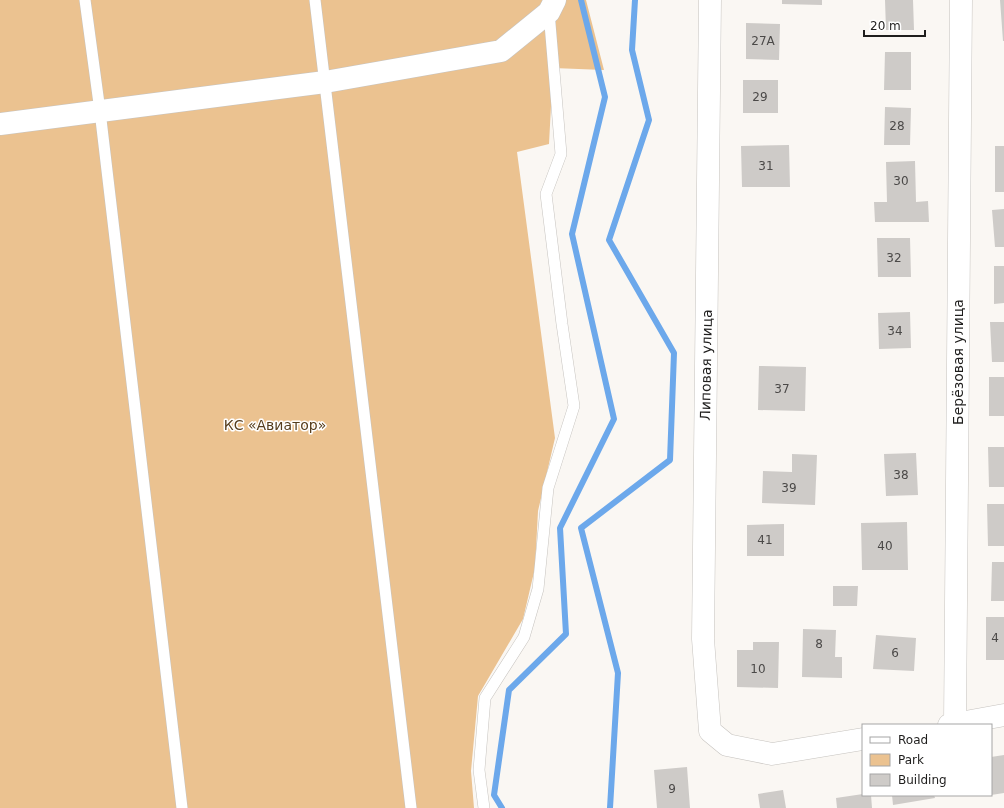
<svg xmlns="http://www.w3.org/2000/svg" width="1004" height="808" font-family="'DejaVu Sans',sans-serif">
<style>
.green{fill:#ebc290}
.lines{fill:none;stroke-linecap:round;stroke-linejoin:round}
.stream{stroke:#6ca8eb;stroke-width:6}
.building{fill:#cecbc8}
.lane-casing{stroke:#c6c3bf;stroke-width:12}
.street-casing{stroke:#c6c3bf;stroke-width:23}
.lane{stroke:#fff;stroke-width:11}
.street{stroke:#fff;stroke-width:22}
.labels{text-anchor:middle;stroke-width:3;stroke-linejoin:round;paint-order:stroke}
.number-label{font-size:12px;fill:#4b4948}
.street-label{font-size:14px;fill:#1f1e1d;stroke:#fff}
.park-label{font-size:14px;fill:#563d1d;stroke:#fff}
</style>
<rect width="100%" height="100%" fill="#faf7f3"/>
<path class="green" d="M0,0H586L604,70L553,68L549,144L517,152L555,438L538,511L535,568L523,619L478,696L471,771L474,808H0Z"/>
<g class="lines">
<path class="stream" d="M502,808L494,795L509,690L566,634L560,528L614,419L572,234L605,97L581,0
M610,808L618,673L581,528L670,460L674,353L609,240L649,120L632,50L635,0"/>
</g>
<path class="building" d="M782,0H822V5L782,4Z
M885,0H913L914,30H886Z
M1000,0H1004V41H1003Z
M746,23L780,24L779,60L746,59Z
M885,52H911V90H884Z
M743,80H778V113H743Z
M885,107L911,108L910,145H884Z
M789,145L790,187H742L741,146Z
M995,146H1004V192H995Z
M915,161L916,202L928,201L929,222H875L874,202H887L886,162Z
M1004,209V247H995L992,210Z
M877,238H910L911,277H878Z
M994,266H1004V303L994,304Z
M910,312L911,348L879,349L878,313Z
M990,322H1004V362H992Z
M759,366L806,367L805,411L758,410Z
M989,377H1004V416H989Z
M988,447H1004V487H989Z
M916,453L918,495L886,496L884,454Z
M792,454L817,455L815,505L762,503L763,471L792,472Z
M987,504H1004V546H988Z
M907,522L908,570H862L861,523Z
M784,524V556H747V525Z
M992,562H1004V601H991Z
M833,586H858L857,606H833Z
M986,617H1004V660H986Z
M803,629L836,630L835,657H842V678L802,677Z
M876,635L916,638L914,671L873,669Z
M753,642H779L778,688L737,687V650H753Z
M1004,755V793L991,795V757Z
M687,767L690,808H657L654,770Z
M783,790L786,808H760L758,794Z
M863,794L871,795L872,808H837L836,798Z
M892,795H934L935,798L893,805Z"/>
<g class="lines">
<defs>
<path id="lane" d="M85,0L100,111L182,808
M315,0L411,808
M484,808L479,770L485,698L524,637L538,589L548,488L574,406L562,324L546,194L561,154L549,12"/>
<path id="street" d="M710,0L703,639L710,731L727,745L772,754L863,739
M0,124L325,82L501,51L549,12L555,0
M955,724L961,0
M949,725L1004,715"/>
</defs>
<use href="#lane" class="lane-casing"/>
<use href="#street" class="street-casing"/>
<use href="#lane" class="lane"/>
<use href="#street" class="street"/>
</g>
<g class="labels">
<g class="number-label">
<text x="763" y="45">27А</text>
<text x="760" y="101">29</text>
<text x="897" y="130">28</text>
<text x="766" y="170">31</text>
<text x="901" y="185">30</text>
<text x="894" y="262">32</text>
<text x="895" y="335">34</text>
<text x="782" y="393">37</text>
<text x="901" y="479">38</text>
<text x="789" y="492">39</text>
<text x="765" y="544">41</text>
<text x="885" y="550">40</text>
<text x="995" y="642">4</text>
<text x="819" y="648">8</text>
<text x="895" y="657">6</text>
<text x="758" y="673">10</text>
<text x="672" y="793">9</text>
</g>
<g class="street-label">
<text transform="translate(958 362) rotate(-90)" y="5">Берёзовая улица</text>
<text transform="translate(706 365) rotate(-89)" y="5">Липовая улица</text>
</g>
<g class="park-label">
<text x="275" y="430">КС «Авиатор»</text>
</g>
</g>
<rect x="862" y="724" width="130" height="72" fill="#ffffff" stroke="#a5a5a5"/>
<rect x="870" y="737" width="20" height="6" fill="#ffffff" stroke="#a5a5a5"/>
<text x="898" y="744" font-size="12" fill="#1f1e1d">Road</text>
<rect x="870" y="754" width="20" height="12" fill="#ebc290" stroke="#a5a5a5"/>
<text x="898" y="764" font-size="12" fill="#1f1e1d">Park</text>
<rect x="870" y="774" width="20" height="12" fill="#cecbc8" stroke="#a5a5a5"/>
<text x="898" y="784" font-size="12" fill="#1f1e1d">Building</text>
<path d="M864 30v6h61v-6" fill="none" stroke="#1f1e1d" stroke-width="2"/>
<text x="870" y="30" font-size="12" fill="#1f1e1d" stroke="#ffffff" stroke-width="3" paint-order="stroke">20 m</text>
</svg>
